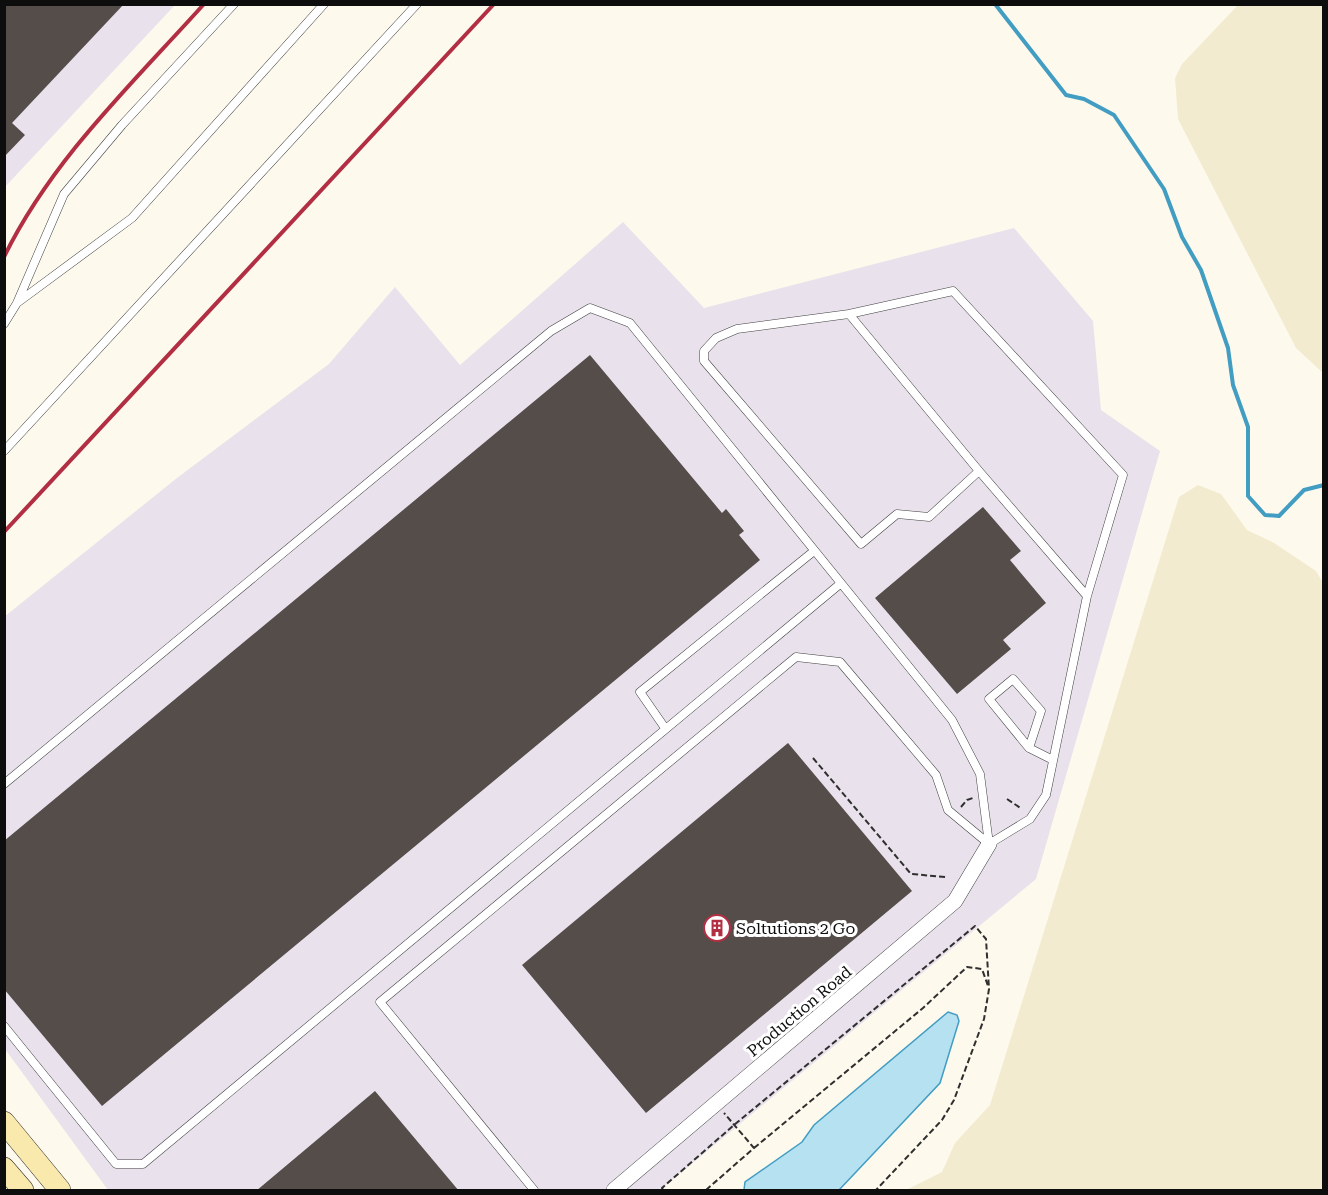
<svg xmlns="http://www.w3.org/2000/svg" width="1328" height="1195" font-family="'Roboto Serif',serif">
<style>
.industrial{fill:#e9e1eb}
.farmland{fill:#f2ebcf}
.water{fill:#b6e1f1;stroke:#429dc3;stroke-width:1.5}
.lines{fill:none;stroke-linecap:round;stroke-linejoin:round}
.stream{stroke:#429dc3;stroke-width:4}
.building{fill:#544d4a}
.lane-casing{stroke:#404040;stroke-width:9}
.street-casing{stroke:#404040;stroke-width:16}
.secondary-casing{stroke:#2f2f2f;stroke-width:22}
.path{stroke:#2f2f2f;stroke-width:2;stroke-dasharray:6 3;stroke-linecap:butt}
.lane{stroke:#fff;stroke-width:8}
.street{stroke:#fff;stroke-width:15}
.secondary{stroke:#f9e9ad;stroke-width:21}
.rail{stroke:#b22f43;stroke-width:4}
.labels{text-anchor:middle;stroke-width:6;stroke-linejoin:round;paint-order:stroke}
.poi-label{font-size:16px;fill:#0d0d0d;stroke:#fff;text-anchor:start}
.street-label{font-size:16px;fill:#0d0d0d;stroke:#fff}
</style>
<rect width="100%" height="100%" fill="#fef9ed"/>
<path class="industrial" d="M5,5H175L5,187Z
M623,222L704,308L1014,228L1093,321L1101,410L1160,451L1036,879L660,1190H108L5,1049L4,617L177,478L329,364L395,287L460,365Z"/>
<path class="farmland" d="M1238,5H1323V373L1296,348L1178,119L1175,78L1182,64Z
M1198,485L1221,494L1247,530L1274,543L1316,571L1323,583V1190H906L942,1172L955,1143L990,1105L1179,497Z"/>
<path class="water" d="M948,1012L957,1015L959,1021L940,1083L839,1190H744L745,1182L802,1142L814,1125Z"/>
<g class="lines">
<path class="stream" d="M995,4L1066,95L1084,99L1114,115L1164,189L1182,237L1201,270L1228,348L1233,385L1248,427V496L1265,515L1279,516L1304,490L1324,485"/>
</g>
<path class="building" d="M4,4H124L12,123L25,135L4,157Z
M590,355L722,513L726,509L744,531L739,535L760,560L102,1106L4,989V841Z
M983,507L1021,551L1010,560L1046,603L1003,640L1011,649L957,694L875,598Z
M788,743L912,891L646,1113L522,965Z
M375,1091L459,1191H256Z"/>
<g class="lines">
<defs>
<path id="lane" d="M17,303L132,218L324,4
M849,314L737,329L716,338L704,351V361L861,544L897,514L929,517L979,471
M4,324L17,303L64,194L122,125L234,4
M4,451L417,4
M665,728L640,692L814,551
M1029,748L989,699L1013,679L1041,711L1029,748L1053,760
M4,784L551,331L590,308L630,323L952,720L980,774L989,844
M989,844L1030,819L1046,795L1087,596L1123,475L953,291L849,314L979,471L1087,596
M4,1026L116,1164H143L840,584
M534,1190L380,1002L796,657L840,662L936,775L948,810L989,844"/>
<path id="street" d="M614,1190L955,901L989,844"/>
<path id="secondary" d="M4,1122L60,1190
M4,1168L23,1190"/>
</defs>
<use href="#lane" class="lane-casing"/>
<use href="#street" class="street-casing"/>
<use href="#secondary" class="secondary-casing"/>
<path class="path" d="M813,758L911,874L946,877
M1007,799L1022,809
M961,807L967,800L973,798
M754,1148L923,1008L967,967L982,969L988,986
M663,1190L662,1188L734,1125L975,926L986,939L989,989L984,1019L954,1100L942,1120L876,1190
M706,1190L754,1148L724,1113"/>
<use href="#lane" class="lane"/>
<use href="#street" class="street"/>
<use href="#secondary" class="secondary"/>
<path class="rail" d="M4,257C52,159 132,84 204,4
M4,532L494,4"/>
</g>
<defs>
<symbol id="building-ring" viewBox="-11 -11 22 22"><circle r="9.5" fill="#fff" stroke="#b22f43" stroke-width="1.5"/><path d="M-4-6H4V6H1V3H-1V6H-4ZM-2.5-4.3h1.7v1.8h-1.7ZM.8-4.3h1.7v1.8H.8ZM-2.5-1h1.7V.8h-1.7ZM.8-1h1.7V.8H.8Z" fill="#b22f43"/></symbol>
</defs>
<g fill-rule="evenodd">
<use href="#building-ring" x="702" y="913" width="30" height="30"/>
</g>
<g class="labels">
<g class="poi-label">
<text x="736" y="934">Soltutions 2 Go</text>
</g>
<g class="street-label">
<text transform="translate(799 1011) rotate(-40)" y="6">Production Road</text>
</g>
</g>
<rect width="1328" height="1195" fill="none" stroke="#0d0d0d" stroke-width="12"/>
</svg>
